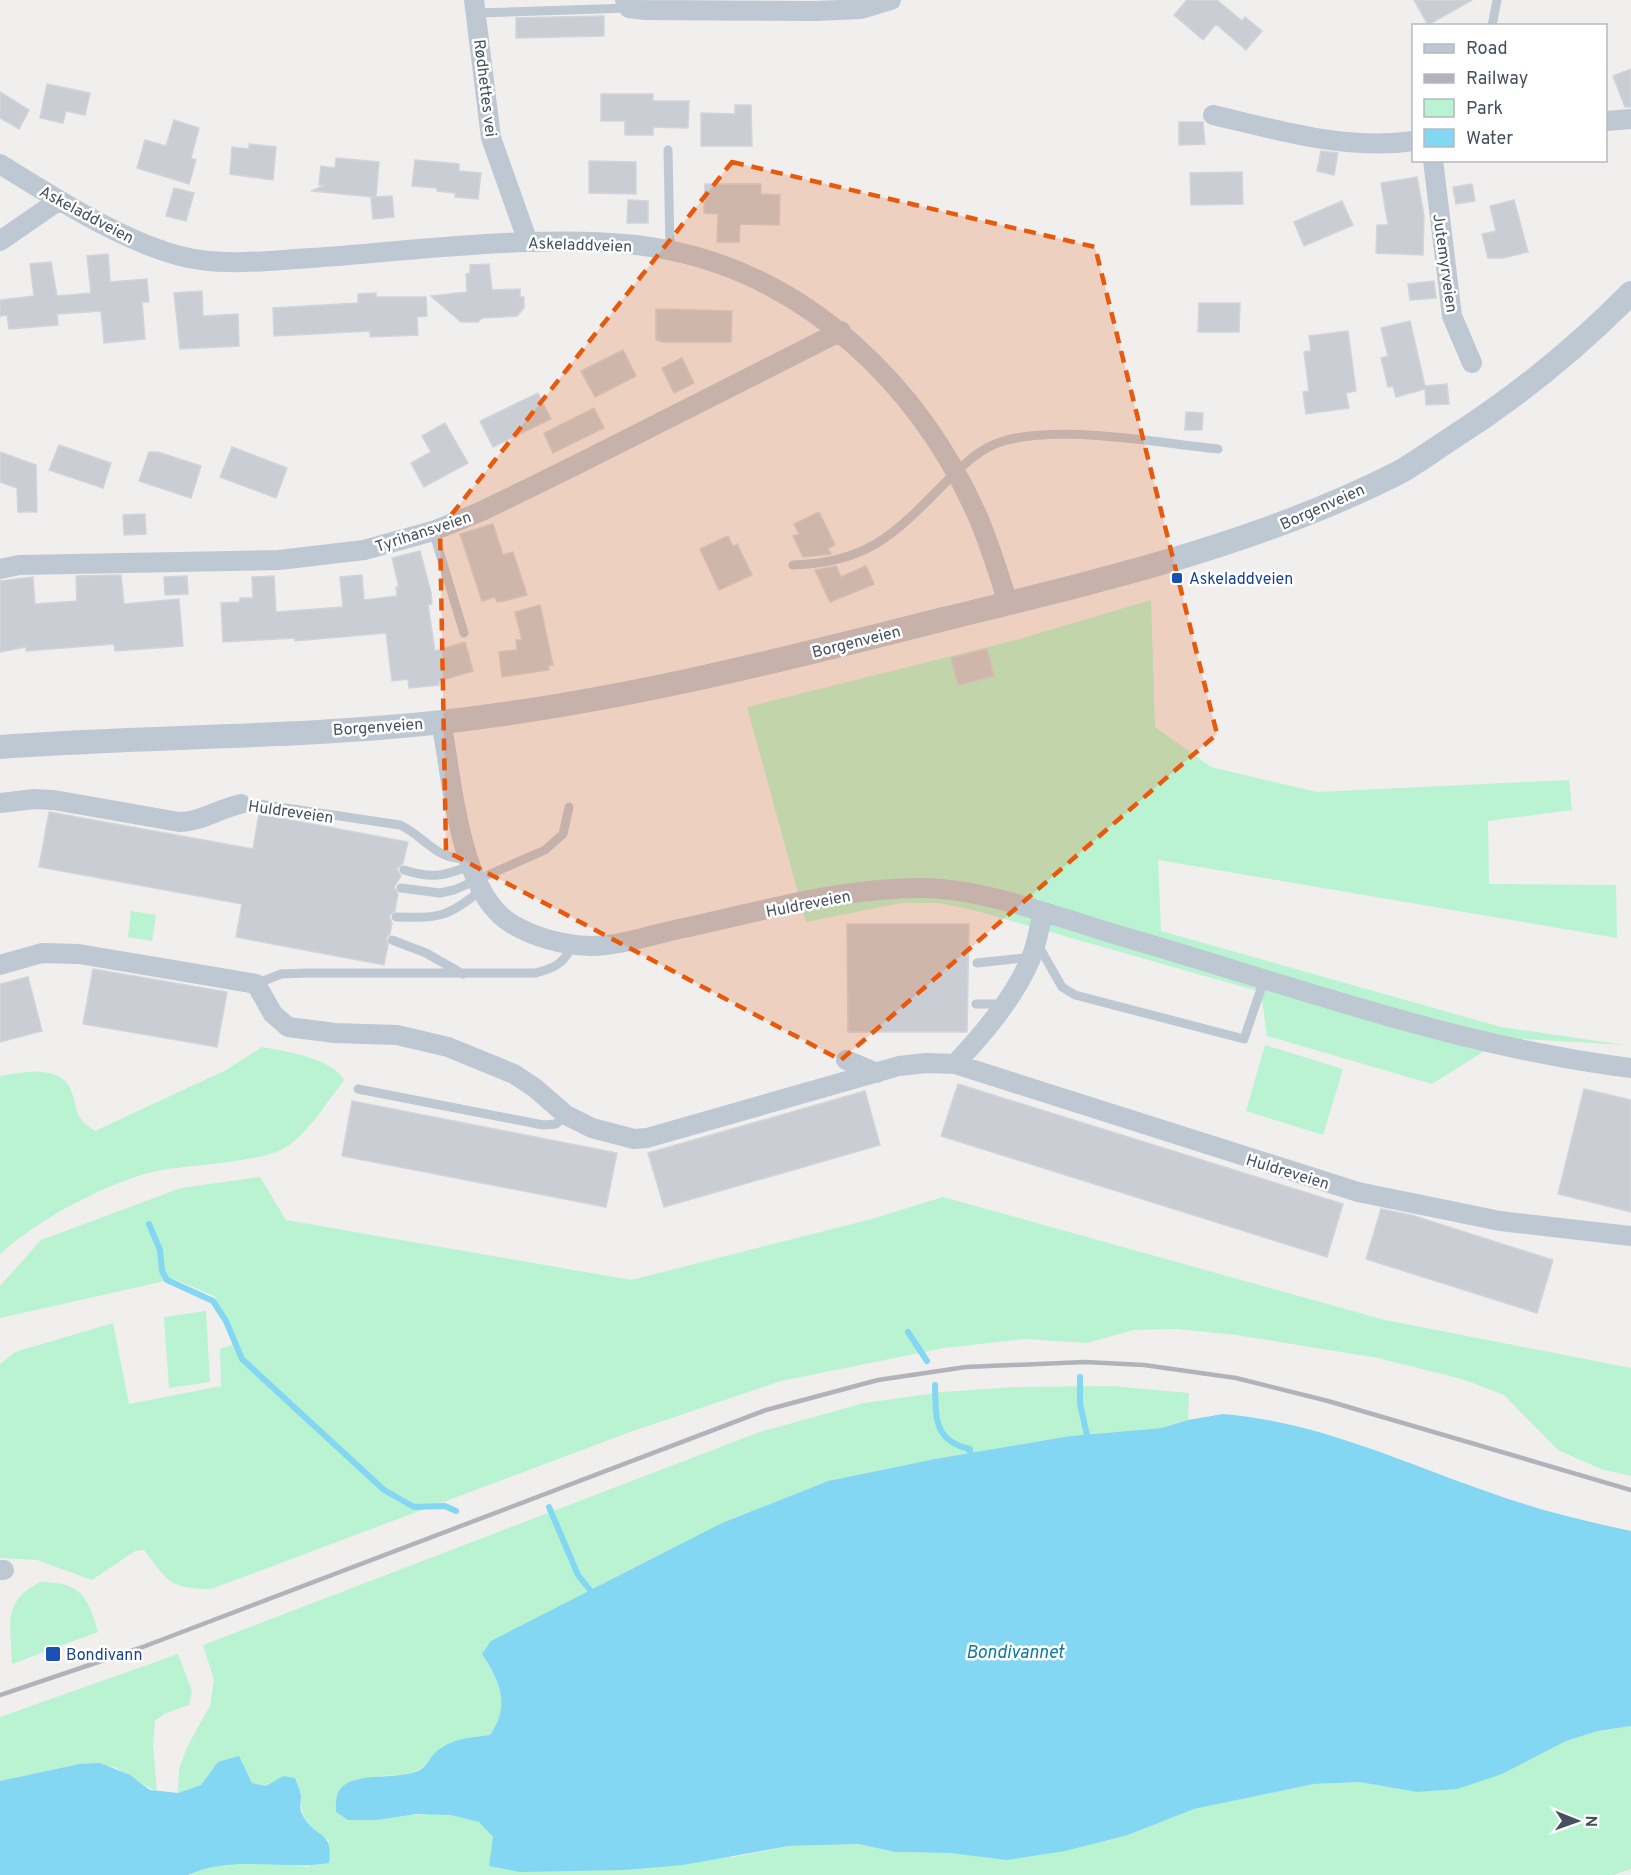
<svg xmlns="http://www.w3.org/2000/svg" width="1631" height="1875" font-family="Overpass,sans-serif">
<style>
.green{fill:#b9f3d2}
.water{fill:#83d7f3}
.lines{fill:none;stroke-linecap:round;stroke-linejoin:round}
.stream{stroke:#83d7f3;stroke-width:6}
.building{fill:#cacdd4;stroke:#d2d4db;stroke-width:1.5}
.service{stroke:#bec8d2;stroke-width:9}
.minor{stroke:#bec8d2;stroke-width:20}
.tertiary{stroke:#bec8d2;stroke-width:24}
.rail{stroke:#b0b3ba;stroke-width:4.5}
.marked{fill:#e8590c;fill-opacity:0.2;stroke:#e8590c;stroke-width:4.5;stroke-dasharray:12 8;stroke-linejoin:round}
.transit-dot{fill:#1a4fb4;stroke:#fff;stroke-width:2}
.labels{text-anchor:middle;stroke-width:5;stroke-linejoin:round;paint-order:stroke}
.street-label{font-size:16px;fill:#45515e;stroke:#fff}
.transit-label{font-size:16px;fill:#164399;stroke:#fff;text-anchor:start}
.water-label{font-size:18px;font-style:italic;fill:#037ba5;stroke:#fff}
</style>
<rect width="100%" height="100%" fill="#f1eeee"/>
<path class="green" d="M1151,600L1155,727L1211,767L1317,792L1569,780L1572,810L1488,821L1489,884L1616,885L1617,938L1158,860L1161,931L1501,1027L1625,1045L1505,1038L1432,1084L1267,1036L1261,992L973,910L939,903H901L806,922L747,707L1016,640Z
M131,911L156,915L152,941L128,937Z
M1265,1045L1343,1069L1323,1135L1246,1111Z
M262,1047C285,1051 332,1058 344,1080C327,1102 311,1129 288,1146C265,1162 192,1165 162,1170C112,1179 37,1220 0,1254V1076C20,1073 58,1064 70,1088C80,1110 71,1115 95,1131L226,1070Z
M260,1177L286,1220L631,1280L872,1219L943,1197L1385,1320L1631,1368V1476L1601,1469L1558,1450L1504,1395L1462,1379L1378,1358L1236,1335L1177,1329L1133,1330L1087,1343L1025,1339L944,1348L781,1381L630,1432L211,1589C169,1589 168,1581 144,1550L135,1551L92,1580L37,1560L0,1558V1364L15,1352L113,1323L129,1404L221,1386L220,1349L232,1345L233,1330L214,1296L174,1279L0,1318V1286L41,1240L181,1188Z
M206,1311L210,1382L169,1388L164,1317Z
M1112,1386L1189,1393L1188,1420L1162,1428L1070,1436L935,1459L828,1481L722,1523L482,1654C495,1674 517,1715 490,1735C480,1743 448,1748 435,1752C419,1777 407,1774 379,1776L377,1820C402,1816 459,1807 480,1823C485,1826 489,1832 493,1837L492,1854L734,1857L789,1846L858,1844L895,1852L950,1853L1128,1835L1194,1809L1314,1784L1359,1782L1417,1792L1502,1774L1566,1741L1598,1731L1631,1726V1869L1613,1875H190C218,1856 275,1864 308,1867L329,1841C308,1825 300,1820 301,1794L283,1776L266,1786L208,1775L201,1785L178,1793L179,1769L188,1745L210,1706L214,1680L203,1645L757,1433L864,1403L943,1392L1014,1387Z
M40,1582C80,1582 88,1596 98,1632L12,1664C11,1626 1,1602 40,1582Z
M178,1654L192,1691L189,1705L164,1714L155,1721L153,1746L157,1792L114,1767L79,1764L0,1781V1717Z"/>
<path class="water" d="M1223,1414C1320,1422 1404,1463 1494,1494C1539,1510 1584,1521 1631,1531V1726L1598,1731L1566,1741L1502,1774L1457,1789L1417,1792L1359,1782L1314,1784L1194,1809L1128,1835L1065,1851L1007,1860L950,1853L895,1852L858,1844L789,1846L683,1865L625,1870L520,1872L489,1866L493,1837L479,1822L451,1815L417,1814L377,1820H348L336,1812C336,1802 335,1793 343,1786C358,1773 396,1779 415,1772C428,1768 428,1758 437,1751C453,1738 470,1738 490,1735C511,1705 500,1682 482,1654L491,1641L722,1523L828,1481L935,1459L1070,1436L1162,1428L1188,1420Z
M239,1756L252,1783L266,1786L283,1776L295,1778C297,1784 300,1790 301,1796C301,1802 299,1808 302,1814C315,1840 334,1829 329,1863C282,1871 233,1854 188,1875H0V1781L79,1764L100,1763L130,1775L150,1790L178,1793L201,1785L218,1762Z"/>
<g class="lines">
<path class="stream" d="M149,1224L160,1250L162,1271L167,1280L213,1301L226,1321L242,1359L384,1490L414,1507L445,1506L456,1511
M908,1332L927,1361
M1080,1377V1404L1087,1435
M935,1385C936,1417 933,1441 970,1449V1453
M549,1507L578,1575L590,1590"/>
</g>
<path class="building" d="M1187,0H1217L1242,21L1245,17L1262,31L1246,50L1216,24L1203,40L1174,15Z
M1414,0H1472L1428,25Z
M604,16V36L516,38V18Z
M1631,69V107H1625L1613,76Z
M47,84L90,93L85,115L66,111L63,123L40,118Z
M0,92L29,110L19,129L0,118Z
M601,94H653V101H689L688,128L653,127V135H625V121H601Z
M735,105H751L752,146H701V113L735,114Z
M174,120L199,128L191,158L196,160L189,184L137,168L145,140L166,146Z
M1179,122H1203L1205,144L1179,145Z
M249,144L276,147L273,180L230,174L232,147L249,149Z
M1321,151L1338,153L1334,175L1317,171Z
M336,158L379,162L376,197L392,196L394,217L373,219L371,198L373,197L311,191L326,185H319L321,166L335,168Z
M415,160L459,164V171L481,173L478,199L455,197V193L437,191V188L412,186Z
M589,161L636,162V194L589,193Z
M1242,172L1243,204L1191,205L1190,173Z
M1417,177L1424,216L1423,255L1376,253L1377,225H1388L1381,183Z
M705,184H761V194L780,195L779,225L740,224L739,242H717L718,214L704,213Z
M1472,184L1475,201L1456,204L1453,187Z
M174,188L194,193L186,221L166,216Z
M628,200L648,201V223H627Z
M1514,200L1528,252L1503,258H1488L1482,234L1496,231L1490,206Z
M1342,201L1353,225L1304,246L1294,222Z
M108,254L110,282L147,279L149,302H142L145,339L104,343L101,311L57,314L58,325L9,329L7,315L0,316V300L34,296L30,264L51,262L57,296L91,293L87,256Z
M489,264L492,290L520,289V297H524V308L517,316L482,318L478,322H461L431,296L467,292L466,274L470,273V265Z
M1434,281L1436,298L1410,300L1408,284Z
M202,291L203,316L238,314L239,346L180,349L174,293Z
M376,293V297H426L427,316L417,317L418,335L370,337V331L274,336L273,308L358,303V294Z
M1199,303H1240L1239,332H1198Z
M656,309L732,311L731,342H663L656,340Z
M1410,321L1425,386L1447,384L1449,404L1426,405L1425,389L1396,397L1393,386L1388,387L1381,358L1388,356L1381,328Z
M1348,331L1356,391L1346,393L1349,408L1306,414L1303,392L1309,391L1304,352L1311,351L1309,336Z
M623,350L636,376L595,397L581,371Z
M682,358L694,383L674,393L662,368Z
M538,393L551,419L493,447L480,421Z
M594,408L604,428L553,453L544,433Z
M1186,412L1203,413L1202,430H1185Z
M445,423L468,463L424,487L411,463L431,452L422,436Z
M59,445L111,463L103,488L49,470Z
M232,447L287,468L276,498L220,477Z
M0,452L36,465L37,512H18L17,488L0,482Z
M149,452H158L201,466L191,498L139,481Z
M819,512L835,545L828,548L831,554L803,557L793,536L799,534L794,524Z
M145,514L146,534L124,535L123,515Z
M493,524L503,555L513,552L527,595L504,601L497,602L495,597L482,601L460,534Z
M728,536L733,547L737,544L752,575L719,590L700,549Z
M420,551L431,593L432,604L428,605L435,651L465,642L473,671L439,681V685L409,688L408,679L392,681L386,633L295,641V638L223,642L221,603L240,602V598H253L252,577L274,576L276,612L343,607L340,577L362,575L364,600L397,596L396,587H399L392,558Z
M836,566L841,577L866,566L874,584L830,602L815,570Z
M121,575L124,604L179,599L183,646L115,651L114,644L26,651V647L0,652V581L33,577L35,604L77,601L76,576Z
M187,576L188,594L165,595L164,577Z
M540,605L553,665L548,666L549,670L502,677L499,652L517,650L516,640H522L515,612Z
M987,649L994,676L958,685L951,658Z
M49,812L253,849L259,814L408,842L403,863L397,869L401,876L394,887L398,894L395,911L389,916L392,923L390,934L386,938L388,945L384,965L236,937L242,904L39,867Z
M847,924H969L967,1032H848Z
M93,969L227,992L217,1047L83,1024Z
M28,977L42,1031L0,1042V984Z
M958,1084L1343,1204L1327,1257L941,1136Z
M1584,1089L1631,1100V1212L1558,1194Z
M865,1091L880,1145L664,1207L648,1153Z
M352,1101L617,1153L606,1207L342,1156Z
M1381,1209L1411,1215L1553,1260L1537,1313L1366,1259Z"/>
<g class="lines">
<path class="service" d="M477,13L629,8
M1492,26L1497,0
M668,150L670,250
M433,531L464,633
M793,565C865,563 893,536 941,487C956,472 975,452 995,444C1050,422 1157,443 1218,449
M241,804H259L400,825C426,837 437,862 468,858
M404,870C433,879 443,876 470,866
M401,888L440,893L454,890L545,850L563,834L569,807
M396,917C438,918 447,918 480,891
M392,940L426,953L463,974
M1038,945L1062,987L1075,995L1244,1039L1264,980
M977,963L1032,957
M256,984L281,974L308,973H535C556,968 564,963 573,944
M976,1004H1004
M358,1089L543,1125L556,1124L566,1115"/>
<path class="minor" d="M474,0L491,138L528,242
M625,0L629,8L645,10L816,11L861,9L891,0
M1213,115C1278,130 1347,151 1414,141
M1606,121L1631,119
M1433,160L1452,316L1472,363
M0,164C53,197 140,253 201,260C237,265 275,260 311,258C383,253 456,244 529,242C575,241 623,241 668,250C810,278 921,388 978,517C990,545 999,575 1008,603
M0,241L58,201
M0,569L19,565L279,560L364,550L433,531L482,511L576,465L841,331
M441,722C453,780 458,892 512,924C536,938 564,945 591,946C620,946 651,935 679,929C759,912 842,887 924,888C989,889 1067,921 1131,939C1296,987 1460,1047 1631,1068
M0,803L34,799L54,800L179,822C201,822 220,808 241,804
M0,965L42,953L79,954L256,984L273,1014L288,1027L335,1033L397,1035L448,1047L514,1074L535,1088L566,1115L592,1128L634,1139L647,1138L899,1066L926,1063L955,1064L1358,1192L1500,1221L1631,1236
M846,1060L877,1073
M955,1064C984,1033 1014,998 1031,958C1037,944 1039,928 1043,913
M0,1570H4"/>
<path class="tertiary" d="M0,747C147,736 296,738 442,722C612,703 779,661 944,619C1098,581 1256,545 1398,473C1416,463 1432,451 1449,440C1515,398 1576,349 1631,293"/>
<path class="rail" d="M0,1695L140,1648L766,1410L878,1380L966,1367L1085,1362L1144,1365L1236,1378L1328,1401L1631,1490"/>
</g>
<path class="marked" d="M732,162L1095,247L1217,734L841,1060L446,851L440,529Z"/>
<g class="transit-dot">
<rect x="1171" y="572" width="12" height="12" rx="3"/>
<rect x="45" y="1646" width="16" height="16" rx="3"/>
</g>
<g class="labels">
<g class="street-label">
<text transform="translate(486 88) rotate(83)" y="6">Rødhettes vei</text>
<text transform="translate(87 214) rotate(28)" y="6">Askeladdveien</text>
<text transform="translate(580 244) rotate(2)" y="6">Askeladdveien</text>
<text transform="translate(1446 263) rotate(82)" y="6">Jutemyrveien</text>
<text transform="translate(1322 506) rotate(-24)" y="6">Borgenveien</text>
<text transform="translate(423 531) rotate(-18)" y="6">Tyrihansveien</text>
<text transform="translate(856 641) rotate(-14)" y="6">Borgenveien</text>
<text transform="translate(378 726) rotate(-4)" y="6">Borgenveien</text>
<text transform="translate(291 811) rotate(8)" y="6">Huldreveien</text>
<text transform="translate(808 903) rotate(-11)" y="6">Huldreveien</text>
<text transform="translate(1288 1171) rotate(17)" y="6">Huldreveien</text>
</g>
<g class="transit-label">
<text x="1189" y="584">Askeladdveien</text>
<text x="66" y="1660">Bondivann</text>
</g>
<g class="water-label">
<text x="1015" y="1658">Bondivannet</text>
</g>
</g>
<rect x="1412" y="24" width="195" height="138" fill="#ffffff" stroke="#b5b9bf" stroke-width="1.5"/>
<rect x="1424" y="44" width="30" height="9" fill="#bec8d2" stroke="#b5b9bf" stroke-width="1.5"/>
<text x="1466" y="54" font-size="18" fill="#45515e">Road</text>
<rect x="1424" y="74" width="30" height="9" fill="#b0b3ba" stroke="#b5b9bf" stroke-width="1.5"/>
<text x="1466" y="84" font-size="18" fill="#45515e">Railway</text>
<rect x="1424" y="99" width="30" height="18" fill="#b9f3d2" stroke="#b5b9bf" stroke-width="1.5"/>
<text x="1466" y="114" font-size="18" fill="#45515e">Park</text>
<rect x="1424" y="129" width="30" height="18" fill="#83d7f3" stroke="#b5b9bf" stroke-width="1.5"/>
<text x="1466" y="144" font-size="18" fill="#45515e">Water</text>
<g transform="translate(1577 1821) rotate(91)" stroke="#ffffff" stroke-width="4.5" paint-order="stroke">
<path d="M0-4.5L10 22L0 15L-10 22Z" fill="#45515e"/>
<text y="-9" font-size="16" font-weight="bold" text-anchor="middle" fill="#45515e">N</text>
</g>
</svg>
